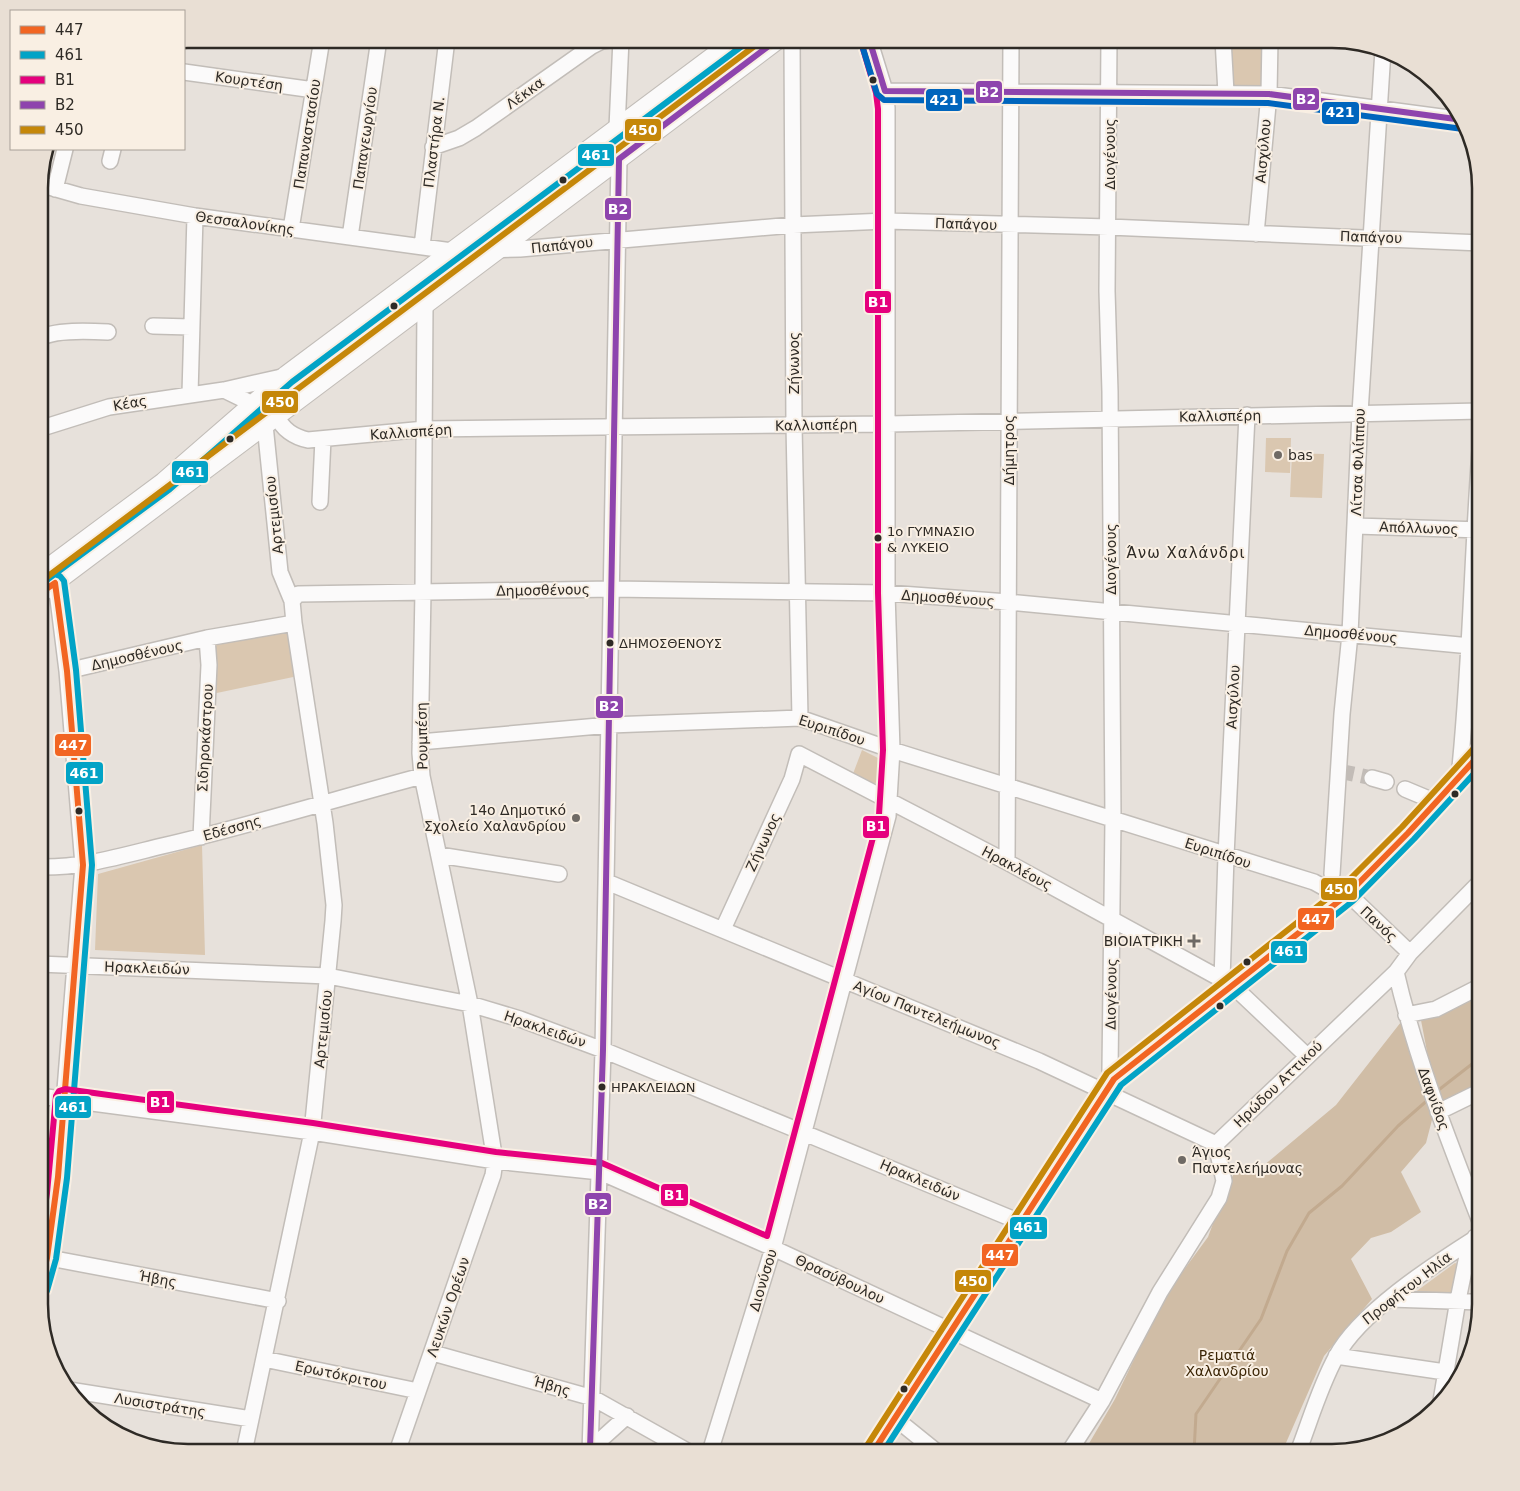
<svg xmlns="http://www.w3.org/2000/svg" width="1520" height="1491" font-family="'DejaVu Sans',sans-serif">
<style>
.green{fill:#dac7b0}
.forest{fill:#d0bda6}
.lines{fill:none;stroke-linecap:round;stroke-linejoin:round}
.stream{stroke:#c2aa8f;stroke-width:3}
.minor-tunnel{stroke:#c2bcb7;stroke-width:15;stroke-dasharray:15 8;stroke-linecap:butt}
.minor-casing{stroke:#c2bdb8;stroke-width:18}
.major-casing{stroke:#c2bdb8;stroke-width:21}
.minor{stroke:#fbfafa;stroke-width:15}
.major{stroke:#fbfafa;stroke-width:19}
.bus-1-casing{stroke:#f9efe3;stroke-width:10}
.bus-2-casing{stroke:#f9efe3;stroke-width:10}
.bus-3-casing{stroke:#f9efe3;stroke-width:10}
.bus-4-casing{stroke:#f9efe3;stroke-width:10}
.bus-5-casing{stroke:#f9efe3;stroke-width:10}
.bus-6-casing{stroke:#f9efe3;stroke-width:10}
.bus-1{stroke:#f26522;stroke-width:6}
.bus-2{stroke:#02a3c6;stroke-width:6}
.bus-3{stroke:#e5007d;stroke-width:6}
.bus-4{stroke:#8e44ad;stroke-width:6}
.bus-5{stroke:#c58709;stroke-width:6}
.bus-6{stroke:#0065bd;stroke-width:6}
.bus-dot{fill:#2e2a25;stroke:#f9efe3;stroke-width:2}
.poi-dot{fill:#6f6a65;stroke:#f9efe3;stroke-width:2}
.labels{text-anchor:middle;stroke-width:4;stroke-linejoin:round;paint-order:stroke}
.bus-label{font-size:13px;fill:#2e2a25;stroke:#f9efe3;text-anchor:start}
.street-label{font-size:14px;fill:#2e2a25;stroke:#f9efe3}
.poi-label{font-size:14px;fill:#2e2a25;stroke:#f9efe3;text-anchor:start}
.park-label{font-size:14px;fill:#3b2505;stroke:#f9efe3}
.neighbourhood-label{font-size:15px;letter-spacing:1px;fill:#2e2a25;stroke:#f9efe3}
.rim{fill:none;stroke:#2e2a25;stroke-width:2.5}
.line-badge{stroke:#f9efe3;stroke-width:2}
.badge-label{font-size:14px;text-anchor:middle;font-weight:bold;fill:#fff}
</style>
<rect width="100%" height="100%" fill="#e7e1db"/>
<path class="green" d="M1265,39L1262,86H1219L1217,40Z
M1266,438H1291L1290,473L1265,472Z
M1292,453L1324,454L1322,498L1290,497Z
M290,628L298,676L212,694L213,646Z
M862,750L884,761L873,790L851,779Z
M202,845L205,955L95,950L98,874Z
M1455,1263L1458,1264L1455,1296L1414,1293Z"/>
<path class="forest" d="M1481,988V1085L1443,1102L1433,1083L1420,1015Z
M1401,1022L1419,1081L1433,1116L1426,1143L1401,1172L1421,1212L1391,1232L1371,1238L1351,1259L1372,1299L1324,1356L1282,1452H1084L1115,1399L1164,1297L1208,1237L1227,1186L1237,1168L1263,1166L1336,1105Z"/>
<g class="lines">
<path class="stream" d="M1436,1092L1481,1057
M1194,1452L1196,1414L1261,1319L1287,1251L1309,1213L1342,1186L1398,1126L1430,1098"/>
<path class="minor-tunnel" d="M1339,771L1372,778"/>
<defs>
<path id="minor" d="M792,39L794,425L800,718
M1109,39L1107,291L1110,392L1113,819L1110,1070L1114,1079
M1223,39L1226,93
M184,72L314,90
M885,91L1269,94L1464,120
M617,128L621,39
M433,147L459,138L476,128L592,46L602,41L616,39
M110,161L113,149
M39,184L81,196L195,216L452,251L520,249L793,225L886,221L1109,227L1481,243
M55,189L65,149
M291,229L322,39
M1256,234L1269,94L1270,39
M350,237L379,39
M422,246L447,39
M153,326L191,327
M39,339C53,329 91,331 108,332
M224,390L277,416C282,429 294,437 308,440L425,429L888,424L1481,411
M190,394L195,216
M265,425L280,572L292,601
M39,429L109,407L224,390L286,376
M320,502L323,439
M1356,526L1481,530
M67,671L207,638L294,623
M420,742L610,725L800,718L892,750L1314,882L1343,898
M1459,777C1471,664 1472,550 1481,437
M1372,778L1386,782
M1405,789L1436,802
M201,837L209,665L207,638
M439,855L559,874
M1007,862L1011,39
M39,867C81,868 121,856 162,846C249,826 335,799 422,776
M1332,874L1342,714L1350,634L1360,413L1383,50
M607,882L1039,1061L1216,1144
M1341,887L1410,953
M723,929L792,779L799,754L1007,862L1232,985L1307,1056
M39,964L328,976L470,1004L520,1019L603,1050L1020,1222
M1396,972C1416,1059 1449,1141 1481,1224
M1222,980L1226,856L1247,415
M1406,1015L1436,1009L1481,986
M39,1096L312,1132L495,1161L600,1172L773,1248L1102,1401
M1438,1112L1481,1091
M1216,1144L1396,972L1410,953L1481,881
M39,1256L278,1301
M39,1289L47,1258L58,1177L83,865L67,671L58,599L55,583L50,574
M1390,1299L1481,1302
M433,1353L593,1398L689,1452
M1336,1356L1445,1372
M264,1359L418,1391
M69,1390L251,1419
M1441,1401L1458,1300L1467,1256L1475,1237
M893,1420L906,1427L937,1452
M244,1452L312,1132L333,921L334,905L325,823L294,623L292,601L298,594L612,589L887,593L1008,602L1481,647
M397,1452L493,1175L495,1161L470,1004L422,776L420,753L423,591L425,305
M587,1452L627,1416
M590,1452L603,1050L619,159
M710,1452L773,1248L888,816L892,750L887,593V108L885,91L869,39
M1069,1452L1102,1401L1160,1292L1219,1198L1224,1181L1216,1144
M1298,1452C1310,1421 1320,1386 1336,1357C1358,1314 1433,1265 1474,1239"/>
<path id="major" d="M39,575L164,482L287,375L737,39
M39,594L778,39
M873,1452L1114,1079L1348,894L1408,833L1481,753"/>
</defs>
<use href="#minor" class="minor-casing"/>
<use href="#major" class="major-casing"/>
<use href="#minor" class="minor"/>
<use href="#major" class="major"/>
<defs>
<path id="bus-1" d="M39,594L55,583L67,671L83,865L58,1177L47,1258L39,1289
M873,1452L1114,1079L1348,894L1408,833L1481,753"/>
<path id="bus-2" d="M44,582L170,489L292,382L742,46
M39,583L54,574L60,576L64,581L76,670L92,865L67,1178L56,1259L47,1291
M883,1452L1121,1085L1353,901L1414,839L1481,766"/>
<path id="bus-3" d="M39,1249L47,1193L56,1096L59,1091L65,1089L313,1123L496,1152L602,1163L767,1236L879,815L883,750L878,593V109L876,93L861,42"/>
<path id="bus-4" d="M869,39L885,91L1269,94L1463,120
M587,1452L590,1449L603,1050L619,159L778,39"/>
<path id="bus-5" d="M39,583L764,39
M866,1447L1107,1073L1342,887L1402,827L1475,747"/>
<path id="bus-6" d="M861,42L877,94L884,100L1268,103L1463,129"/>
</defs>
<use href="#bus-1" class="bus-1-casing"/>
<use href="#bus-2" class="bus-2-casing"/>
<use href="#bus-3" class="bus-3-casing"/>
<use href="#bus-4" class="bus-4-casing"/>
<use href="#bus-5" class="bus-5-casing"/>
<use href="#bus-6" class="bus-6-casing"/>
<use href="#bus-1" class="bus-1"/>
<use href="#bus-2" class="bus-2"/>
<use href="#bus-3" class="bus-3"/>
<use href="#bus-4" class="bus-4"/>
<use href="#bus-5" class="bus-5"/>
<use href="#bus-6" class="bus-6"/>
</g>
<g class="bus-dot">
<circle cx="873" cy="80" r="4.5"/>
<circle cx="563" cy="180" r="4.5"/>
<circle cx="394" cy="306" r="4.5"/>
<circle cx="230" cy="439" r="4.5"/>
<circle cx="878" cy="538" r="4.5"/>
<circle cx="610" cy="643" r="4.5"/>
<circle cx="1455" cy="794" r="4.5"/>
<circle cx="79" cy="811" r="4.5"/>
<circle cx="1247" cy="962" r="4.5"/>
<circle cx="1220" cy="1006" r="4.5"/>
<circle cx="602" cy="1087" r="4.5"/>
<circle cx="904" cy="1389" r="4.5"/>
</g>
<g class="poi-dot">
<circle cx="1278" cy="455" r="5"/>
<circle cx="576" cy="818" r="5"/>
<path d="M1191.5 933.5h5v5h5v5h-5v5h-5v-5h-5v-5h5z"/>
<circle cx="1182" cy="1160" r="5"/>
</g>
<g class="labels">
<g class="bus-label">
<text x="887" y="536">1ο ΓΥΜΝΑΣΙΟ<tspan x="887" dy="16">&amp; ΛΥΚΕΙΟ</tspan></text>
<text x="619" y="648">ΔΗΜΟΣΘΕΝΟΥΣ</text>
<text x="611" y="1092">ΗΡΑΚΛΕΙΔΩΝ</text>
</g>
<g class="street-label">
<text transform="translate(249 81) rotate(8)" y="5">Κουρτέση</text>
<text transform="translate(525 93) rotate(-36)" y="5">Λέκκα</text>
<text transform="translate(307 134) rotate(-81)" y="5">Παπαναστασίου</text>
<text transform="translate(365 138) rotate(-82)" y="5">Παπαγεωργίου</text>
<text transform="translate(434 142) rotate(-83)" y="5">Πλαστήρα Ν.</text>
<text transform="translate(1263 151) rotate(-85)" y="5">Αισχύλου</text>
<text transform="translate(1110 154) rotate(-90)" y="5">Διογένους</text>
<text transform="translate(245 223) rotate(8)" y="5">Θεσσαλονίκης</text>
<text transform="translate(966 224) rotate(2)" y="5">Παπάγου</text>
<text transform="translate(1371 237) rotate(2)" y="5">Παπάγου</text>
<text transform="translate(562 245) rotate(-6)" y="5">Παπάγου</text>
<text transform="translate(794 363) rotate(-90)" y="5">Ζήνωνος</text>
<text transform="translate(130 403) rotate(-10)" y="5">Κέας</text>
<text transform="translate(1220 416) rotate(-1)" y="5">Καλλισπέρη</text>
<text transform="translate(816 425) rotate(-1)" y="5">Καλλισπέρη</text>
<text transform="translate(411 432) rotate(-4)" y="5">Καλλισπέρη</text>
<text transform="translate(1009 450) rotate(-90)" y="5">Δήμητρος</text>
<text transform="translate(1358 462) rotate(-88)" y="5">Λίτσα Φιλίππου</text>
<text transform="translate(274 515) rotate(-96)" y="5">Αρτεμισίου</text>
<text transform="translate(1419 528) rotate(2)" y="5">Απόλλωνος</text>
<text transform="translate(1111 559) rotate(-90)" y="5">Διογένους</text>
<text transform="translate(543 590) rotate(-1)" y="5">Δημοσθένους</text>
<text transform="translate(948 598) rotate(4)" y="5">Δημοσθένους</text>
<text transform="translate(1351 634) rotate(5)" y="5">Δημοσθένους</text>
<text transform="translate(137 655) rotate(-13)" y="5">Δημοσθένους</text>
<text transform="translate(1233 697) rotate(-87)" y="5">Αισχύλου</text>
<text transform="translate(832 730) rotate(18)" y="5">Ευριπίδου</text>
<text transform="translate(422 736) rotate(-91)" y="5">Ρουμπέση</text>
<text transform="translate(205 738) rotate(-87)" y="5">Σιδηροκάστρου</text>
<text transform="translate(232 828) rotate(-16)" y="5">Εδέσσης</text>
<text transform="translate(763 842) rotate(-65)" y="5">Ζήνωνος</text>
<text transform="translate(1218 853) rotate(18)" y="5">Ευριπίδου</text>
<text transform="translate(1017 868) rotate(28)" y="5">Ηρακλέους</text>
<text transform="translate(1379 924) rotate(43)" y="5">Πανός</text>
<text transform="translate(147 968) rotate(2)" y="5">Ηρακλειδών</text>
<text transform="translate(1111 994) rotate(-89)" y="5">Διογένους</text>
<text transform="translate(927 1014) rotate(22)" y="5">Αγίου Παντελεήμωνος</text>
<text transform="translate(323 1029) rotate(-84)" y="5">Αρτεμισίου</text>
<text transform="translate(545 1029) rotate(19)" y="5">Ηρακλειδών</text>
<text transform="translate(1278 1084) rotate(-44)" y="5">Ηρώδου Αττικού</text>
<text transform="translate(1434 1099) rotate(70)" y="5">Δαφνίδος</text>
<text transform="translate(920 1180) rotate(23)" y="5">Ηρακλειδών</text>
<text transform="translate(158 1279) rotate(10)" y="5">Ήβης</text>
<text transform="translate(840 1279) rotate(25)" y="5">Θρασύβουλου</text>
<text transform="translate(763 1280) rotate(-73)" y="5">Διονύσου</text>
<text transform="translate(1407 1288) rotate(-38)" y="5">Προφήτου Ηλία</text>
<text transform="translate(448 1307) rotate(-71)" y="5">Λευκών Ορέων</text>
<text transform="translate(341 1375) rotate(12)" y="5">Ερωτόκριτου</text>
<text transform="translate(552 1386) rotate(16)" y="5">Ήβης</text>
<text transform="translate(160 1405) rotate(9)" y="5">Λυσιστράτης</text>
</g>
<g class="poi-label">
<text x="1288" y="460">bas</text>
<text x="566" y="815" text-anchor="end">14ο Δημοτικό<tspan x="566" dy="16">Σχολείο Χαλανδρίου</tspan></text>
<text x="1183" y="946" text-anchor="end">ΒΙΟΙΑΤΡΙΚΗ</text>
<text x="1192" y="1157">Άγιος<tspan x="1192" dy="16">Παντελεήμονας</tspan></text>
</g>
<g class="park-label">
<text x="1227" y="1360">Ρεματιά<tspan x="1227" dy="16">Χαλανδρίου</tspan></text>
</g>
<g class="neighbourhood-label">
<text x="1186" y="558">Άνω Χαλάνδρι</text>
</g>
</g>
<path d="M0 0H1520V1491H0ZM188 48H1332A140 140 0 0 1 1472 188V1304A140 140 0 0 1 1332 1444H188A140 140 0 0 1 48 1304V188A140 140 0 0 1 188 48Z" fill="#e9dfd4" fill-rule="evenodd"/>
<path class="rim" d="M188 48H1332A140 140 0 0 1 1472 188V1304A140 140 0 0 1 1332 1444H188A140 140 0 0 1 48 1304V188A140 140 0 0 1 188 48Z"/>
<g class="line-badge">
<rect x="975" y="80" width="28" height="24" rx="5" fill="#8e44ad"/>
<rect x="1292" y="87" width="28" height="24" rx="5" fill="#8e44ad"/>
<rect x="925" y="88" width="38" height="24" rx="5" fill="#0065bd"/>
<rect x="1321" y="101" width="39" height="24" rx="5" fill="#0065bd"/>
<rect x="624" y="118" width="38" height="24" rx="5" fill="#c58709"/>
<rect x="577" y="143" width="38" height="24" rx="5" fill="#02a3c6"/>
<rect x="604" y="197" width="28" height="24" rx="5" fill="#8e44ad"/>
<rect x="864" y="290" width="28" height="24" rx="5" fill="#e5007d"/>
<rect x="261" y="390" width="38" height="24" rx="5" fill="#c58709"/>
<rect x="171" y="460" width="38" height="24" rx="5" fill="#02a3c6"/>
<rect x="595" y="695" width="29" height="24" rx="5" fill="#8e44ad"/>
<rect x="54" y="733" width="38" height="24" rx="5" fill="#f26522"/>
<rect x="65" y="761" width="39" height="24" rx="5" fill="#02a3c6"/>
<rect x="862" y="815" width="28" height="24" rx="5" fill="#e5007d"/>
<rect x="1320" y="877" width="38" height="24" rx="5" fill="#c58709"/>
<rect x="1297" y="907" width="38" height="24" rx="5" fill="#f26522"/>
<rect x="1270" y="940" width="38" height="24" rx="5" fill="#02a3c6"/>
<rect x="146" y="1090" width="29" height="24" rx="5" fill="#e5007d"/>
<rect x="54" y="1095" width="38" height="24" rx="5" fill="#02a3c6"/>
<rect x="660" y="1183" width="29" height="24" rx="5" fill="#e5007d"/>
<rect x="584" y="1192" width="28" height="24" rx="5" fill="#8e44ad"/>
<rect x="1009" y="1216" width="39" height="24" rx="5" fill="#02a3c6"/>
<rect x="981" y="1243" width="38" height="24" rx="5" fill="#f26522"/>
<rect x="954" y="1269" width="38" height="24" rx="5" fill="#c58709"/>
</g>
<g class="badge-label">
<text x="989" y="97">Β2</text>
<text x="1306" y="104">Β2</text>
<text x="944" y="105">421</text>
<text x="1340" y="117">421</text>
<text x="643" y="135">450</text>
<text x="596" y="160">461</text>
<text x="618" y="214">Β2</text>
<text x="878" y="307">Β1</text>
<text x="280" y="407">450</text>
<text x="190" y="477">461</text>
<text x="609" y="711">Β2</text>
<text x="73" y="750">447</text>
<text x="84" y="778">461</text>
<text x="876" y="831">Β1</text>
<text x="1339" y="894">450</text>
<text x="1316" y="924">447</text>
<text x="1289" y="956">461</text>
<text x="160" y="1107">Β1</text>
<text x="73" y="1112">461</text>
<text x="674" y="1200">Β1</text>
<text x="598" y="1209">Β2</text>
<text x="1028" y="1232">461</text>
<text x="1000" y="1260">447</text>
<text x="973" y="1286">450</text>
</g>
<rect x="10" y="10" width="175" height="140" fill="#f9efe3" stroke="#a8a097"/>
<rect x="20" y="26" width="25" height="8" fill="#f26522" stroke="#a8a097"/>
<text x="55" y="35" font-size="15" fill="#2e2a25">447</text>
<rect x="20" y="51" width="25" height="8" fill="#02a3c6" stroke="#a8a097"/>
<text x="55" y="60" font-size="15" fill="#2e2a25">461</text>
<rect x="20" y="76" width="25" height="8" fill="#e5007d" stroke="#a8a097"/>
<text x="55" y="85" font-size="15" fill="#2e2a25">Β1</text>
<rect x="20" y="101" width="25" height="8" fill="#8e44ad" stroke="#a8a097"/>
<text x="55" y="110" font-size="15" fill="#2e2a25">Β2</text>
<rect x="20" y="126" width="25" height="8" fill="#c58709" stroke="#a8a097"/>
<text x="55" y="135" font-size="15" fill="#2e2a25">450</text>
</svg>
